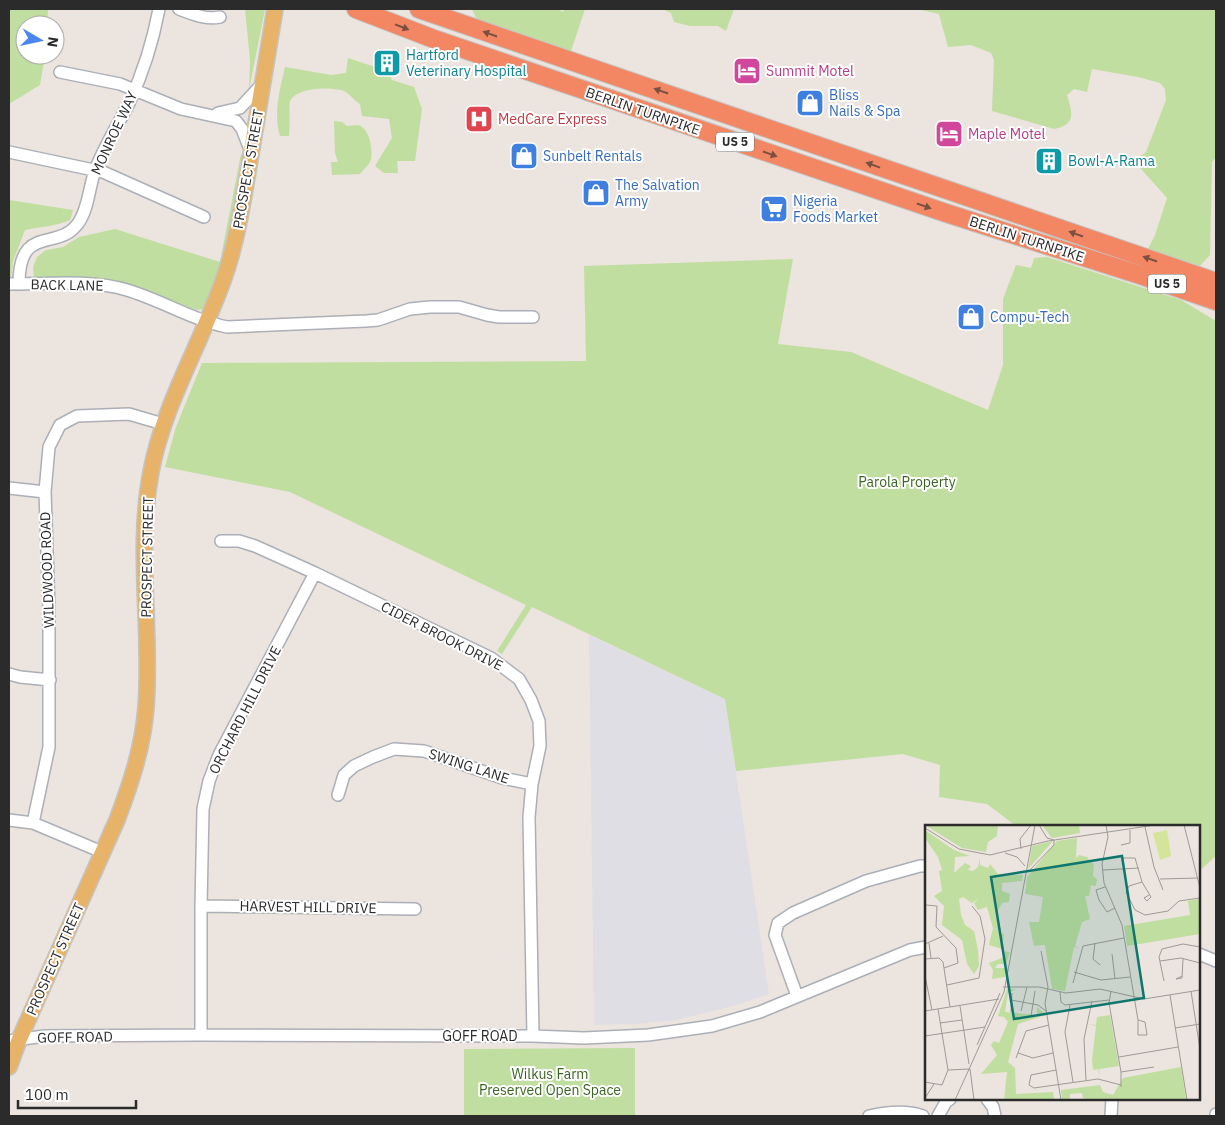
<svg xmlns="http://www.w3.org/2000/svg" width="1225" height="1125" font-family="'IBM Plex Sans',sans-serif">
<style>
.industrial{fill:#dfdee5}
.green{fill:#c0de9f}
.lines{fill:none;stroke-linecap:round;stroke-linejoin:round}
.minor-casing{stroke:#abafb7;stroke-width:14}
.major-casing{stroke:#c4c4c4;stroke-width:18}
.highway-casing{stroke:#c4c4c4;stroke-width:20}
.minor{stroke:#fff;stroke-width:11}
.major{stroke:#e7b369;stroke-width:15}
.highway{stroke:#f38763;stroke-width:18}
.oneway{fill:#7b5041}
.labels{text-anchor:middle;stroke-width:4;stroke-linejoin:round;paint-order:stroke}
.shield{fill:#fff;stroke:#6b6b6b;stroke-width:1}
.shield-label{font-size:12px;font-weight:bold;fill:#2b2b2b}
.culture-label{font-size:14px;fill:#0d838f;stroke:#fff;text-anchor:start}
.hotel-label{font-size:14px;fill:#b23c85;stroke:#fff;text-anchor:start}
.shop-label{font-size:14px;fill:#366cbe;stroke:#fff;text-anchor:start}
.street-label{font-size:14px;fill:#2b2b2b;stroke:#fff}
.health-label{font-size:14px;fill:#be3a42;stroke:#fff;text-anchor:start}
.park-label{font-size:14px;fill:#3a6420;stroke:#fff}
.inset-road{fill:none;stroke:#9f9a96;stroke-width:1}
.view{fill:#0f766e;fill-opacity:0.15;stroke:#0f766e;stroke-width:2.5}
.inset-edge{fill:none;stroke:#2b2b2b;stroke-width:2.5}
</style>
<rect width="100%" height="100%" fill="#ece4de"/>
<path class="industrial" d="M589,635L725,699L769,994L733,1006L676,1020L636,1024L594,1025Z"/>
<path class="green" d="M9,9H48L47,25H25V55H45L40,85L9,104Z
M245,9H265L249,90L250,60Z
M472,9H559L562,12L566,9H585L570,54L477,20Z
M662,9H734L726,31L718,26H690L674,22L671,13Z
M916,9H1216V157L1212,162L1210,255L1198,268L1147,251L1155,235L1167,198L1134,161L1146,152L1166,100L1165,89L1160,83L1138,77L1092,69L1087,92L1074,89L1067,95C1072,113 1077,124 1054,129L992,111L994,60L991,53L971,45L948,47L939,14Z
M348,58L375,67L374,70L390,75L392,80L414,87L422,109L415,161H397L398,173H384L375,166L392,138L389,119L362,116L360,104C353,100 349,92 341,90C328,87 297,87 290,101C289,105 290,129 289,136H280C273,113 280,89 285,67L331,75L346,73Z
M334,121L342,122L347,126C352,126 358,124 362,127C370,132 374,153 370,162C368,166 363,170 360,174L332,175L331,162H338L335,153Z
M241,154H242C235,193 227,279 204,309L196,310L126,283L108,280L34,278L33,267L37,257L46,250L63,247L79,237L115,229L220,262Z
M9,200L73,210L70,220C56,226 40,227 25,230L13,261L11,278H9Z
M1047,257L1181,300L1216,321V856L1199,871V826H1016L987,804L939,797L940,765L903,754L736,771L725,699L532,607L502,654L497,651L526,605L290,492L165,467L176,427L202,363L586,361L584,266L793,259L778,344L851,352L988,410L1003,365V299L1016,265L1031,268L1034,258Z
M635,1048V1116H464V1049Z"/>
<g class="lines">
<defs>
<path id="minor" d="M179,9C193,14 205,20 220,17
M60,72L120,84L181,109L236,121L242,129L251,152
M218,113L240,108L262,84
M9,152L103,172L204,217
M9,284C46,284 91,279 127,290C161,300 192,320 227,327L366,321L378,320L410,309L430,307H459L487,315L499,317H533
M19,284C19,222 59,253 79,222C89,207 89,185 96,168C105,145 118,125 129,103C143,73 153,41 159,9
M9,488L45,492
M221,541H239L255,546L315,573L491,658L519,679L531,700L539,721L540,746L532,784L529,817L533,1036
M9,674L20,677L50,680
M338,795L344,775L354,766L373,757L394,749L424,751L502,778L532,784
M9,820L33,823L102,852
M33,823L49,747V609L45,492L49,447L60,425L77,416L129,414L163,424
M201,906L415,909
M1199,954L1216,961
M797,996L775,935L778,923L793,913L866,881L920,866H926
M201,1035V906L203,809L209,781L219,755L315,573
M9,1041L44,1036L201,1035L533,1036L584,1038L648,1035L712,1026L760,1012L910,950L926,947
M987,1099L993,1107L995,1116
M869,1116C887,1112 906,1110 923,1116
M938,1116L946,1102L950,1099
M1111,1116L1112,1099
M1216,1116V1114"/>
<path id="major" d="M9,1067L19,1040L117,820C131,783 143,747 146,707C152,629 136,549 151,472C164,401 205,338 227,269C238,235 243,200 249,166C258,114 266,61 275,9"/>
<path id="highway" d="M356,9L434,39L946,213L1143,276L1216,301
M419,9L1216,282"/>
</defs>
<use href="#minor" class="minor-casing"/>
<use href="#major" class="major-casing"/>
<use href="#highway" class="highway-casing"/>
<use href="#minor" class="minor"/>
<use href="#major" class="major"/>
<use href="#highway" class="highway"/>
</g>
<defs><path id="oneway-solid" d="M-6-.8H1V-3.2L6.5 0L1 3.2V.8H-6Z" transform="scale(1.25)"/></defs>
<g class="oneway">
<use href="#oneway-solid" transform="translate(402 27) rotate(21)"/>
<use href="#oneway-solid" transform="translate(490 34) rotate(-161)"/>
<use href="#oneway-solid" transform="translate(661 91) rotate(-161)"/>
<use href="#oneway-solid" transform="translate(770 154) rotate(19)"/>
<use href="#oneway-solid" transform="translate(873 165) rotate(-160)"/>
<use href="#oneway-solid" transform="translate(924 206) rotate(19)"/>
<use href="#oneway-solid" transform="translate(1076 234) rotate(-161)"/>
<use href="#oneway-solid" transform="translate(1150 259) rotate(-161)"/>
</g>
<defs>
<symbol id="building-square" viewBox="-11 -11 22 22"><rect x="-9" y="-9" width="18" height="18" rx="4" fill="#0f9aa8" stroke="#fff"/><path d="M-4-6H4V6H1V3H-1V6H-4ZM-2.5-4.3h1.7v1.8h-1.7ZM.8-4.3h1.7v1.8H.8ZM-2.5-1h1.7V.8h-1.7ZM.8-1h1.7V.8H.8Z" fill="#fff"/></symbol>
<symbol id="hotel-square" viewBox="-11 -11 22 22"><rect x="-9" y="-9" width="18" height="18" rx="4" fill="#d1479c" stroke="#fff"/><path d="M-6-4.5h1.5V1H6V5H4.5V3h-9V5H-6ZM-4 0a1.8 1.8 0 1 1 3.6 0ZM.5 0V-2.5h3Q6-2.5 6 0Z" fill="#fff"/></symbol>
<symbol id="shop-square" viewBox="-11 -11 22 22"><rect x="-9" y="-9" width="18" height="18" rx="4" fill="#3f7fe0" stroke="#fff"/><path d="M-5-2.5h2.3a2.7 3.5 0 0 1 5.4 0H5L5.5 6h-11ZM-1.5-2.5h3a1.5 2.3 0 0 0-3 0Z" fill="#fff"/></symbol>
<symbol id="hospital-square" viewBox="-11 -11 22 22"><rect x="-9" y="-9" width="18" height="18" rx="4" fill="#e0444e" stroke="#fff"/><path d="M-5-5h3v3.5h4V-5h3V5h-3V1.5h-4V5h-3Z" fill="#fff"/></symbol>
<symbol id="supermarket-square" viewBox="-11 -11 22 22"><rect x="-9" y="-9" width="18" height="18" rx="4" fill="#3f7fe0" stroke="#fff"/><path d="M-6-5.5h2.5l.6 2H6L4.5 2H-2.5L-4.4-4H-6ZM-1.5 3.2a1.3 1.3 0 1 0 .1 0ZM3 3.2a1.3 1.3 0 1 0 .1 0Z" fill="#fff"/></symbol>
</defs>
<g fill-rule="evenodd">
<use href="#building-square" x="371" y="47" width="32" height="32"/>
<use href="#hotel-square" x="731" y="55" width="32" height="32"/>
<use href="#shop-square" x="794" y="87" width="32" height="32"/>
<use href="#hospital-square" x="463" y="103" width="32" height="32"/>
<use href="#hotel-square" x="933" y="118" width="32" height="32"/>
<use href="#shop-square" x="508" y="140" width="32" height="32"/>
<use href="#building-square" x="1033" y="145" width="32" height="32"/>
<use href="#shop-square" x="580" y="177" width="32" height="32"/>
<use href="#supermarket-square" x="758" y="193" width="32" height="32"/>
<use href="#shop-square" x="955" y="301" width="32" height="32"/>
</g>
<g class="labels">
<g class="shield">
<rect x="716" y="132.5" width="38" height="19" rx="4"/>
<rect x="1148" y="274.5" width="38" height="19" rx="4"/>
</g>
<g class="shield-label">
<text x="735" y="146">US 5</text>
<text x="1167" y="288">US 5</text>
</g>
<g class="culture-label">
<text x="406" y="60">Hartford<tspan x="406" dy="16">Veterinary Hospital</tspan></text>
<text x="1068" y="166">Bowl-A-Rama</text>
</g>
<g class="hotel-label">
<text x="766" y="76">Summit Motel</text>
<text x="968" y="139">Maple Motel</text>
</g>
<g class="shop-label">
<text x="829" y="100">Bliss<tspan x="829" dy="16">Nails &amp; Spa</tspan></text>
<text x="543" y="161">Sunbelt Rentals</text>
<text x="615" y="190">The Salvation<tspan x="615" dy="16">Army</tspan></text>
<text x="793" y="206">Nigeria<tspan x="793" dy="16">Foods Market</tspan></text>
<text x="990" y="322">Compu-Tech</text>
</g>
<g class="street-label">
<text transform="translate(643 111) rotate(19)" y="5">BERLIN TURNPIKE</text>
<text transform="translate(114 133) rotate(-65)" y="5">MONROE WAY</text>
<text transform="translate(248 169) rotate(-80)" y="5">PROSPECT STREET</text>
<text transform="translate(1027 239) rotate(18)" y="5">BERLIN TURNPIKE</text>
<text transform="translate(67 285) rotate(1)" y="5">BACK LANE</text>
<text transform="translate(147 557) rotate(-89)" y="5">PROSPECT STREET</text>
<text transform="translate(47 570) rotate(-92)" y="5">WILDWOOD ROAD</text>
<text transform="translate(442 636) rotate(27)" y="5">CIDER BROOK DRIVE</text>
<text transform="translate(245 710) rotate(-63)" y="5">ORCHARD HILL DRIVE</text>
<text transform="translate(469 766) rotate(18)" y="5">SWING LANE</text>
<text transform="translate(308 907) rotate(1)" y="5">HARVEST HILL DRIVE</text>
<text transform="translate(55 959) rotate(-66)" y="5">PROSPECT STREET</text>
<text x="480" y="1041">GOFF ROAD</text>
<text transform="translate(75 1037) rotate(-1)" y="5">GOFF ROAD</text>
</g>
<g class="health-label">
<text x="498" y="124">MedCare Express</text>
</g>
<g class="park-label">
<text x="907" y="487">Parola Property</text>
<text x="550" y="1079">Wilkus Farm<tspan x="550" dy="16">Preserved Open Space</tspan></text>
</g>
</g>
<g transform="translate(925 825)">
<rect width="275" height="275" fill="#ece4de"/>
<path d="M0,0H73L72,11L63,17L61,27L37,23ZM117,0H154L155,8L127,13ZM0,5L29,25L45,31L30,32L29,48L40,38L46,41L43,45L48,46L53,42L55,33V40L63,43L65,39L73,49L98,50L97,56L77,58V66L85,69L84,77L77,78L73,85L74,108L79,109L77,124L64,120L68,103L62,82L53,85L49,78L54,73L47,78L38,72L34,74L36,90L40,100L49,106L53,125L54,141L49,149L42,139L37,115L17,100L19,81L9,71L17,66L14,46L17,45L13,32L0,13ZM152,13L151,33L154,30L162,32L169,40L168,51L172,54L171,61L166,60L164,71H160L165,94L157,97L150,121L155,124L149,122L140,166L127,164L120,120L109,121L104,97H114L118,72L100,69L102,52L132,16ZM128,16L103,44L107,21ZM275,74V109L202,121L199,101L265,90L263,76ZM77,126L85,127L81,139H73L70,143H80V152L67,154L68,145L64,138L77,133L80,129ZM82,164H91L83,168L80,187L112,190V182L121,190L93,199L83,237L90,243L91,269L128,267L129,275H79L82,247L56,249L72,230L66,220L69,216L74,218L83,197L79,192L73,191ZM185,190L194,241L174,244L175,253L173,244L168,245L167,234L171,201L164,199L171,200L172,192ZM256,242L261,275H166L158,273L157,268L145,269V275H137L136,265L175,260L178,267L188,270L198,253Z" fill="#c0de9f"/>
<path d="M242,5L246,31L235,35L228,8Z" fill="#d3e59b"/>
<path class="inset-road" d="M181,0L183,12L177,39L179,58L197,100L213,195M259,0L275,63M220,2L229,42L238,65M0,3L34,24L65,30L123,16L230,0M196,20L205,18V5M96,24L95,14L106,0M80,28L92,32L100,41M196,33H210L217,57M178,45L214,43M103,47L129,20V15L122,13L114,0M235,54L273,53M180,62L171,65L174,75L182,87L190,83M224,70L219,73L222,76L226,72L217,57L204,61L201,67L210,85L220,90L243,86L254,76L275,73M1,80L12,81L11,102L31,123L33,138L19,143M4,118L6,133M170,118L168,134L175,140M0,119L18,111M116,126L123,162L120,178L136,275M187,129L190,154M0,134L14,133L18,137L25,182M235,136L256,133L275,138M149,147L176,155L205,152M0,151L7,185M257,151L251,154L257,153L258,134M239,156L234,132L237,124L258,119L275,122M148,158L158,121L199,113M22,160L54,153L60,114L55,91L47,81M78,162H114L141,168L175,164L219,174L275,165M186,166L184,178L196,247V262M266,166L275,224M135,167L136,177L140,180L184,175M245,170L262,275M86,175L113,180L121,186M145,180L140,207L148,257M35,181L44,239M0,186L74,174M96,186L102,162M86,187L87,168M106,191L110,166M213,195L220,197L222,210H213ZM15,198L37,195M250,203L275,199M0,211L60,202M52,220L75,168M93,228L108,233L128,228M194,232L253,222M91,233L101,206L124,200M23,245L45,244L49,275M131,245L106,250L104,260L109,263L173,254L196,260M196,247L229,242M161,255L159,214L167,176M0,257L17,260L23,245L13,184M0,273L9,259M30,275L79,167L110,0"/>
<path class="view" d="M197,31L219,173L89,194L66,52Z"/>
<rect width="275" height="275" class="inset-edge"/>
</g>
<rect width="1225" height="1125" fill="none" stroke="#2b2b2b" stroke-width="20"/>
<g transform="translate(40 40) rotate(99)"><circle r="24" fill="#ffffff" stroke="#aaaaaa"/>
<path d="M0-4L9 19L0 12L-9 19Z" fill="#4a86ed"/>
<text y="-8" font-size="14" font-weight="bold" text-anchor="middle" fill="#2b2b2b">N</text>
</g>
<path d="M18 1100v8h118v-8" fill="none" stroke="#2b2b2b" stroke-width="2.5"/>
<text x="25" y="1100" font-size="15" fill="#2b2b2b" stroke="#ffffff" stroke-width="4" paint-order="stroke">100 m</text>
</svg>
